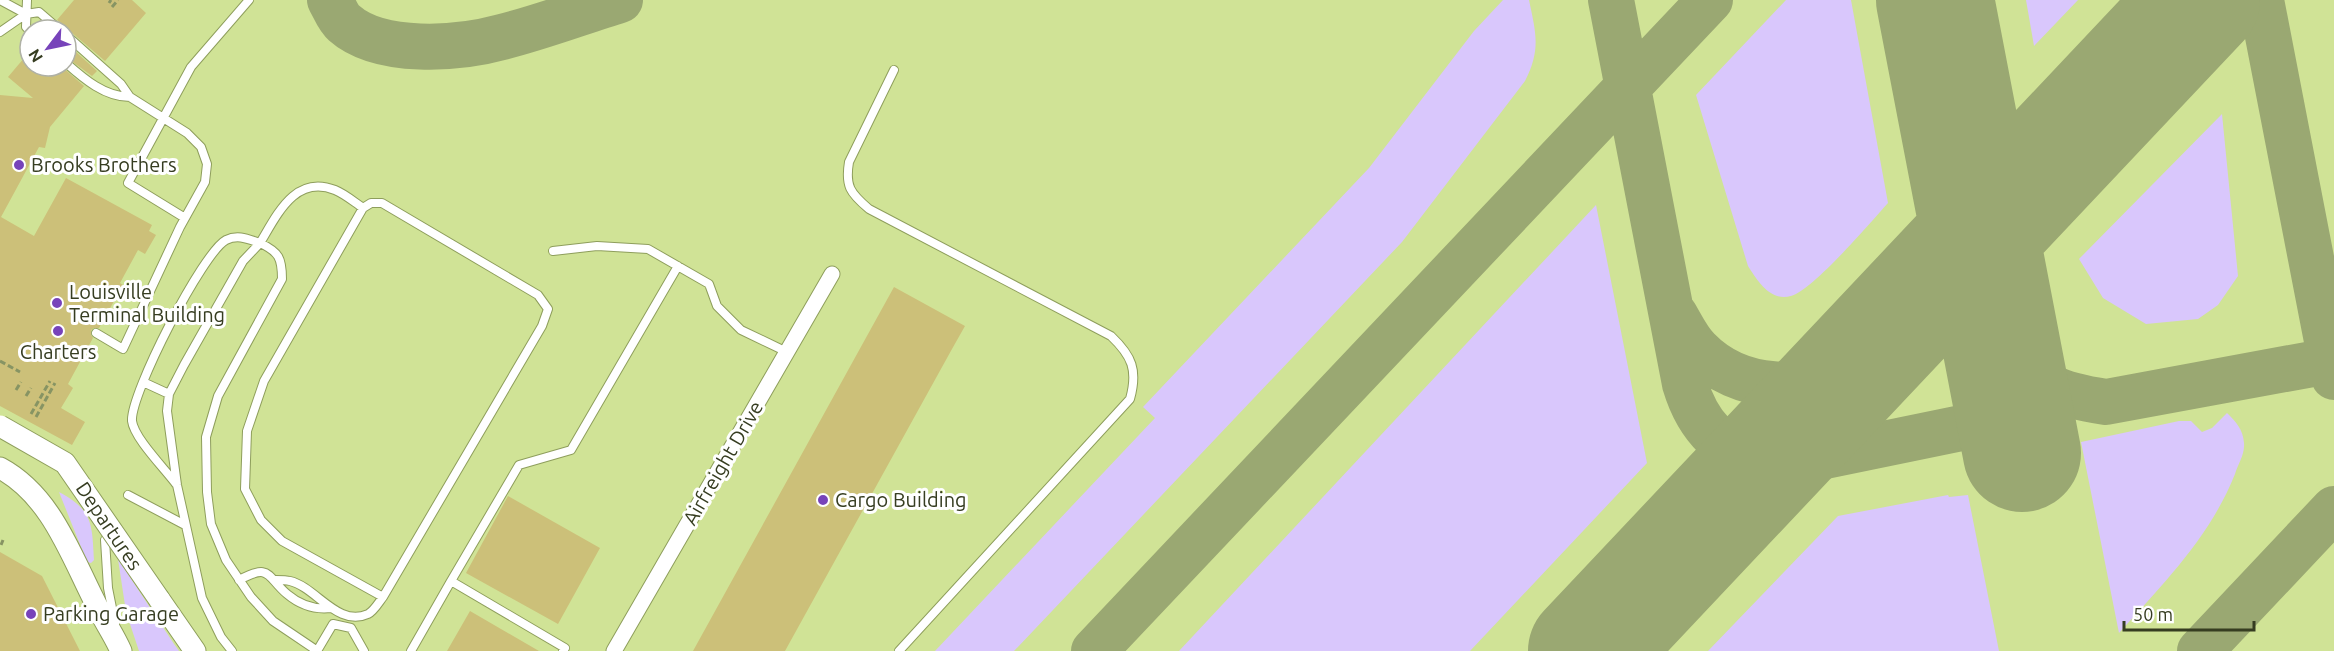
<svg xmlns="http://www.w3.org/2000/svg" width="2334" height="651" font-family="Ubuntu,sans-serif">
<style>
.built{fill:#d0e396;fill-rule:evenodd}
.green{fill:#d9c7fc}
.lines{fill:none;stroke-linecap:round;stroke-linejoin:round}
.taxiway{stroke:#9aa872;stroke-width:46}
.runway{stroke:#9aa872;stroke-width:118}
.building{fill:#ccc079}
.service-casing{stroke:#8e9e5c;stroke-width:10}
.minor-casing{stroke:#8e9e5c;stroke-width:17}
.secondary-casing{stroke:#8e9e5c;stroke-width:23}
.path{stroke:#879463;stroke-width:3;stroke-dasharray:6 3;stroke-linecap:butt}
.service{stroke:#fff;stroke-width:8}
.minor{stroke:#fff;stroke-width:15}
.secondary{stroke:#fff;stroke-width:21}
.secondary-bridge-casing{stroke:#8e9e5c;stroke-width:23;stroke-linecap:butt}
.secondary-bridge{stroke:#fff;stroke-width:21}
.poi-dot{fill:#7743ba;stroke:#fff;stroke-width:2}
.labels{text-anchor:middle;stroke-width:6;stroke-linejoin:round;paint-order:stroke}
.poi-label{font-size:20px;fill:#363d21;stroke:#fff;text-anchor:start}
.street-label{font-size:20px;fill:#363d21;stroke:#fff}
</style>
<rect width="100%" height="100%" fill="#ddefa9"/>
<path class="built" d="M0,0H2334V651H0ZM30,30H66V66H30Z"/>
<path class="green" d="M1503,0H1529C1536,33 1541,50 1525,81L1402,242L1014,651H935L1155,418L1143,407L1369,168L1474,31Z
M1786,0H1851L1888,203C1870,223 1813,290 1791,296C1770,302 1757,280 1748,266L1696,95Z
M2026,0H2078L2034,46Z
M2222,114L2238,276L2218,305L2198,319L2146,324L2103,298L2079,259Z
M1596,205L1647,463L1470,651H1179Z
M2227,413C2236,422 2243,429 2244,443C2245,454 2238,464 2235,474C2210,537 2163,584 2119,633L2081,442L2179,421H2191L2202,432L2212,428Z
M59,492C93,510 92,524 94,560L91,563L87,562Z
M1948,495L1949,497L1968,495L1999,651H1708L1838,516Z
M118,559L174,644L179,651H139L126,612Z"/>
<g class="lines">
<path class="taxiway" d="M330,0C334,7 338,18 344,23C380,55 458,49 502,37C542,27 581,12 620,0
M1611,0L1685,384C1697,424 1720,452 1764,461C1774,463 1786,462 1796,462L2015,417
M2261,0L2334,377
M1972,162L2009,344C2039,388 2055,394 2106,402L2334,360
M1675,315C1682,327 1688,340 1698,350C1739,392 1807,395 1854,362C1865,354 1874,342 1883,332C1905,310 1926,288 1947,265
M1094,651L1710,0
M2200,651L2334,509"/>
<path class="runway" d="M1935,0L2022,453
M1587,651L2201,0"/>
</g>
<path class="building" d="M74,0H132L146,13L105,61L57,20Z
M66,43L97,71L92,76L66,57Z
M30,51V66H61L84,86L50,127L45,148L39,147L1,217L34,236L66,178L152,225L149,231L156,235L145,254L138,250L120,283L123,285L99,328H94L91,330V335L93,338L68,384L73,388L61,408L85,422L72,445L0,406V95L33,98L8,77Z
M894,287L965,326L952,349L785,651H693Z
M508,496L600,548L558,624L466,573Z
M0,552L42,576L80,651H0Z
M470,611L539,651H447Z"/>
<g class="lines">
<defs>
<path id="service" d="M0,0L26,14
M27,0L26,27L30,31
M0,32L26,14L39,12L60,30
M66,35L121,84L130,97L187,133L201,147L207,164L205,182L180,227L123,349L96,333
M66,63C84,79 105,97 130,97
M894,70L849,162C845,186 850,193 869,209L1111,336C1132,356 1138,370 1130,399L899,651
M371,203H382L538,295L548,309L542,326L383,597L282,541L261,520L245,489L247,431L264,381L363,208Z
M185,218L128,183L191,67L249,0
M553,251L597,246L648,249L709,284L717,306L741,330L787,352
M143,382L169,394
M176,484C165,469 134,438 132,421C130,394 203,252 226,240C238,234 248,239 260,243C277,215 295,174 335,190C345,194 354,202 363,208
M128,495L185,525
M105,540L108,588L115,623
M239,580C271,563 266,576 287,594C300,605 314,610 331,608
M276,580C280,580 286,580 290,581C316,587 338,628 368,614C374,611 379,602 383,597
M451,581L519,465L571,450L678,266
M232,651L221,637L202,598L177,485L167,411L169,394L184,365L243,261L260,243C279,252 282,258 282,279L218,396L206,437L207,492L211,524L226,560L251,597L273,621L316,650
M317,651L333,624L351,628L364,651
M411,651L451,581L565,648L563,651"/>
<path id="minor" d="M614,651L832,274"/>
<path id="secondary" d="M0,468C52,496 71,556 97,606C104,621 114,635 121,651
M159,599L195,651"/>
</defs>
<use href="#service" class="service-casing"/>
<use href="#minor" class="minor-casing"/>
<use href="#secondary" class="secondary-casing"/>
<path class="path" d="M109,3L111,0
M112,7L118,0
M0,361L20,372
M16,390L21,382
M26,396L31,388
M31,414L50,381
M36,417L55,383
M1,545L3,540"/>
<use href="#service" class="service"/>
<use href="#minor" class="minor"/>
<use href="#secondary" class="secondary"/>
<defs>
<path id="secondary-bridge" d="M0,426L65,463L159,599"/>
</defs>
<use href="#secondary-bridge" class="secondary-bridge-casing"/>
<use href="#secondary-bridge" class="secondary-bridge"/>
</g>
<g class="poi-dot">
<circle cx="19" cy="165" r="6"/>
<circle cx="57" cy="303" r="6"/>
<circle cx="58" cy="331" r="6"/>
<circle cx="823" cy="500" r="6"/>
<circle cx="31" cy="614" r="6"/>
</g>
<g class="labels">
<g class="poi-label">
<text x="31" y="172">Brooks Brothers</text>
<text x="69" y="299">Louisville<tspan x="69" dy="23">Terminal Building</tspan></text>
<text x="58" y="359" text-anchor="middle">Charters</text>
<text x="835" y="507">Cargo Building</text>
<text x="43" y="621">Parking Garage</text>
</g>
<g class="street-label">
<text transform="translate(723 463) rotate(-60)" y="7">Airfreight Drive</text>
<text transform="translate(109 526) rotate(56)" y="7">Departures</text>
</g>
</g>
<g transform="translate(48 48) rotate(238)"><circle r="28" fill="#ffffff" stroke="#afb1a6" stroke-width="1.5"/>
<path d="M0-4.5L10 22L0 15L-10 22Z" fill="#7743ba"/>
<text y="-9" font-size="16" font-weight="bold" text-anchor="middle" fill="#363d21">N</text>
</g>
<path d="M2124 621v9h130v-9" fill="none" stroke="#363d21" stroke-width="3"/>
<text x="2133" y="621" font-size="18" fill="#363d21" stroke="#ffffff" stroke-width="4.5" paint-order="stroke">50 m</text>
</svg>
